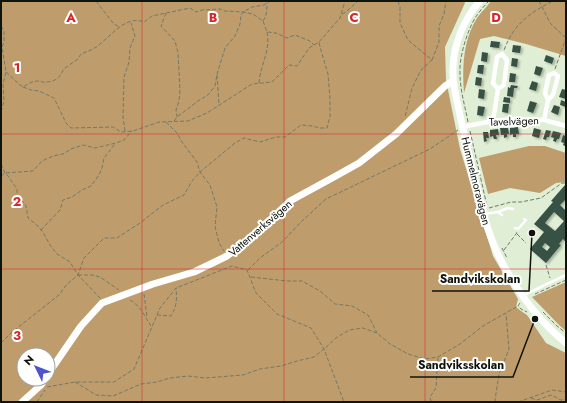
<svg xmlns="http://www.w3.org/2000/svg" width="567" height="403" font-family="Jost,sans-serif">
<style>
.forest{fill:#bf9c6c;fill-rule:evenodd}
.building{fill:#385144;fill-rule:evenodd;filter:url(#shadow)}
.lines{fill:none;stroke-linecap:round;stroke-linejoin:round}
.path{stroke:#717a69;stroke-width:1;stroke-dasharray:4 2;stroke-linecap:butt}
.lane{stroke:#fff;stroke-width:2.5}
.street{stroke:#fff;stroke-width:4.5}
.secondary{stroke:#fff;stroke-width:7}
.grid{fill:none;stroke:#d62828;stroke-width:1;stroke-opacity:0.55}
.labels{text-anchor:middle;stroke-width:4;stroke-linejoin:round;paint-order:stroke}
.street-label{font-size:11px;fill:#0f140b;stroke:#fff}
.grid-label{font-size:13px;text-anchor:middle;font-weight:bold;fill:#d62828;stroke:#fff;stroke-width:4;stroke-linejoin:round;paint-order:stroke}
.leader{fill:none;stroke:#0f140b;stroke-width:1.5}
.callout-dot{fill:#0f140b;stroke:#fff;stroke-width:1.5}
.callout-label{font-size:12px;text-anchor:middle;font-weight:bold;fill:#0f140b;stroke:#fff;stroke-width:4;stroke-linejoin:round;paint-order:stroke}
</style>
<defs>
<filter id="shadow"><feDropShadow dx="2" dy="1.5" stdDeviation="1" flood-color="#0004"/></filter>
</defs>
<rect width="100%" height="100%" fill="#dfeed4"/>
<path class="forest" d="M1,1H464L465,3L445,47L446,80L460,149L493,256L518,299L516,307L521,311L527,315L546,343L566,353V402H1ZM24,355H48V379H24Z
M491,1H566V56L526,44L494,36L480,39L464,93C462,68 463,40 477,18C481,12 487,7 491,1Z
M529,146H545L566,153V182L556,183L540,193L510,188L488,194L479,158Z
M566,282V331L559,325L532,297Z"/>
<path class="building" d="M491,41L500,42L499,48L490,47Z
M513,45L521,46L520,53L512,52Z
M482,52L488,53L487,62L481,61Z
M546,55L554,58L552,64L544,61Z
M512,58L518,59L517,67L511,66Z
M478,65H484L483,74L477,73Z
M536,66L543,68L540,76L534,74Z
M510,73L516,74L515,82H509Z
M476,77L482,78L481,86L475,85Z
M532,81L538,83L536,91L529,89Z
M511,85L518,86L517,88H514L513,97L507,96L508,87L510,88Z
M479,89L485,90L484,99L478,98Z
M562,89L566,90V99L559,97Z
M504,97L510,98V103L503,102Z
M561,100L566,102V107L560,105Z
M530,101L537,103L533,113L527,111Z
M503,104H509L508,113L502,112Z
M554,105L560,107L558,115L551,112Z
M478,106L485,107L483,116L477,115Z
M518,127L519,134H516V137H513V134L510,135V128Z
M500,128H508L509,134H507V137L504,138V135H501Z
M534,128L541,130L539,138L532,136Z
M498,129L499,135H496L497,139H494L493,136L490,137V130Z
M546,130L551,131L549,137H547L546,140L543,139Z
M553,131L561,133L559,139H557L556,142L553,141L554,138L551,137Z
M483,132H488L489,138H486L487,141L484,142Z
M563,135L566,136L565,146L563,145L564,143L561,142Z
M565,185L566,186V199L560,205L566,211V242L563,239L559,244L561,245L546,263L530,249L544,232L534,224L553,202L551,201ZM554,212L564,221L555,231L545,223ZM545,243L550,247L547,251L542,247Z"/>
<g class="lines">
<path class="path" d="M96,1L113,23L119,27
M398,1L400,7V23L408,40L432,60L421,70L412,88L405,117
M539,1L550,23L566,38
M1,2L2,1
M166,13L161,26L175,41L178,53L180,90L179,101L176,110L177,117
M342,14L346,12L358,1
M263,21C267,15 267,10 267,3
M1,26L4,31V42L2,47L6,72L3,84L4,101L1,112
M504,50C514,24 529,13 553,1
M432,60L439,42V26L444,14L446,1
M555,69L566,38
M6,72L20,85L23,87C28,84 32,81 38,81C41,81 43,83 47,82C50,82 56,80 58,78C61,75 62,71 65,68C69,65 74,62 78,59C79,57 80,55 81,54C85,52 89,51 93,49C109,40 124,14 144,22L152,16L190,8L196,12L202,10L220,9L225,11L243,12L253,14L263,21L267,32L276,33L287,38L295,35L310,41L314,45
M217,75L219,104
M259,83C260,66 271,50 267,32
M23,87L31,90L39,91L54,98L66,123L71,128L113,127L121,132L133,131L159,122L188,121L207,113L252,84L272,82L289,65L297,66L309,48L319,42L340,18L345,1
M174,121L177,117L198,101L208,95L215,86L217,74L225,48L235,36L240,24L241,15L243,12L252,7L264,5L270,1
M166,122L177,133L182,142L197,162L200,172L210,185L217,207L215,226L219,243L224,251
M468,122C465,106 460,90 460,73C459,57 467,32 475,18C479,12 484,6 489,1
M125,131L123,117L124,77L129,62L130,48L135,36L131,23
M470,131L487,206
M1,164L5,173L8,176L17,189V194L26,206L28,218L38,226L44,234L50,245L57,254L70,262L78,275L100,298
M1,176L5,173L33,171L42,161L53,156L63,154L71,149L83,145L95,148L116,143L124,140L132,131
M489,208L511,202H521L541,198L562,183H566
M41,230L60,210L63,200L72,197L82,190L91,186L99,175L102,168L104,158L115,144
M517,234L526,243
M502,248L507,258
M504,250L516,234L517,232
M546,265L550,278
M248,270L260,258L282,242L302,221L326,199L430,149L458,130
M78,275H92L100,277L119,290
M251,277L287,281H302L320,291L335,304L352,306L368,315L377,333
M144,294L147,317
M535,294L566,280
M130,300C142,307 144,316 151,326
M520,303L518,306L521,309L527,312
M543,312L557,326L566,333
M157,315L171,316C177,306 177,300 176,288
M1,343L11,333L59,295L67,284L78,275L84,258L104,238H117L140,223L163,205L184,195L192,181L200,172L235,143L244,138L260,142L276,137H285L301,125L312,126L320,128H327L330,116V99L328,74L320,47L319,42
M75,382L96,395L113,396L141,384L157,382L170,378L188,376L205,378L243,375L260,369L281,366L297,361L314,357L324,349L336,338L349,330L363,328L377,333L390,344L408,354L425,359L438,357L460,344L483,326L518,306
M47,387L75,382H114L134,369L160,308L176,288L232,266L247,270L256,293L277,314L311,328L324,349L344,402
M531,398L537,400L551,395L561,400L566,399
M37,402L45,390
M431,402L430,397L436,388L438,357
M496,402L495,400L499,374L509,349L506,314
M518,402L552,390L566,392"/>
<path class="lane" d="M498,212L508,208L513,209
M484,214L498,212L502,215
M515,228L518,229L526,220L524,219
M524,295L566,275"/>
<path class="street" d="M544,120L548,100L553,95L558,76L554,73L549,75L545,93L548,100
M493,121L498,89L504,85L507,60L502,54L497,57L493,83L498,89
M462,127L493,121L512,119L544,120L566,126"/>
<path class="secondary" d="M480,1C464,19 454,43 453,67C452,80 455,93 458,106C461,120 464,133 467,147C476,186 484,230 504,266C520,295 540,322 566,343
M48,374L81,326L102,303L153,284L194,272L227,256L256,234L290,201L334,177L359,163L396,134L445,86L453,81
M22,402L41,385L45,379"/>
</g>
<path class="grid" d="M142,1V402M284,1V402M425,1V402M1,134H566M1,269H566"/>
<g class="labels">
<g class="street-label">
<text transform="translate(514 121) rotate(-2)" y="4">Tavelvägen</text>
<text transform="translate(476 181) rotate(76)" y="4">Hummelmoravägen</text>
<text transform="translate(260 228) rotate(-41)" y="4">Vattenverksvägen</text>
</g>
</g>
<g class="grid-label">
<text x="71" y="22">A</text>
<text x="213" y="22">B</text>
<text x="354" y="22">C</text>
<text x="496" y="22">D</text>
<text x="17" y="72">1</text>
<text x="17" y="206">2</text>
<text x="17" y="340">3</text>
</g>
<path class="leader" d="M532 233L529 291H432M535 319L513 377H410"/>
<g class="callout-dot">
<circle cx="532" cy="233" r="4"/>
<circle cx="535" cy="319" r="4"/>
</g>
<g class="callout-label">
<text x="480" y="283">Sandvikskolan</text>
<text x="461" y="369">Sandviksskolan</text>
</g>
<rect width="567" height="403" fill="none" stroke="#0f140b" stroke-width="4"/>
<g transform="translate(36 367) rotate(313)"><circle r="19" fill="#ffffff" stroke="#9fa19d"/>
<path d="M0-3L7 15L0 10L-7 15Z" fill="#4c55cb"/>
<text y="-6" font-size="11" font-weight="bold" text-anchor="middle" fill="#0f140b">N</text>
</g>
</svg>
